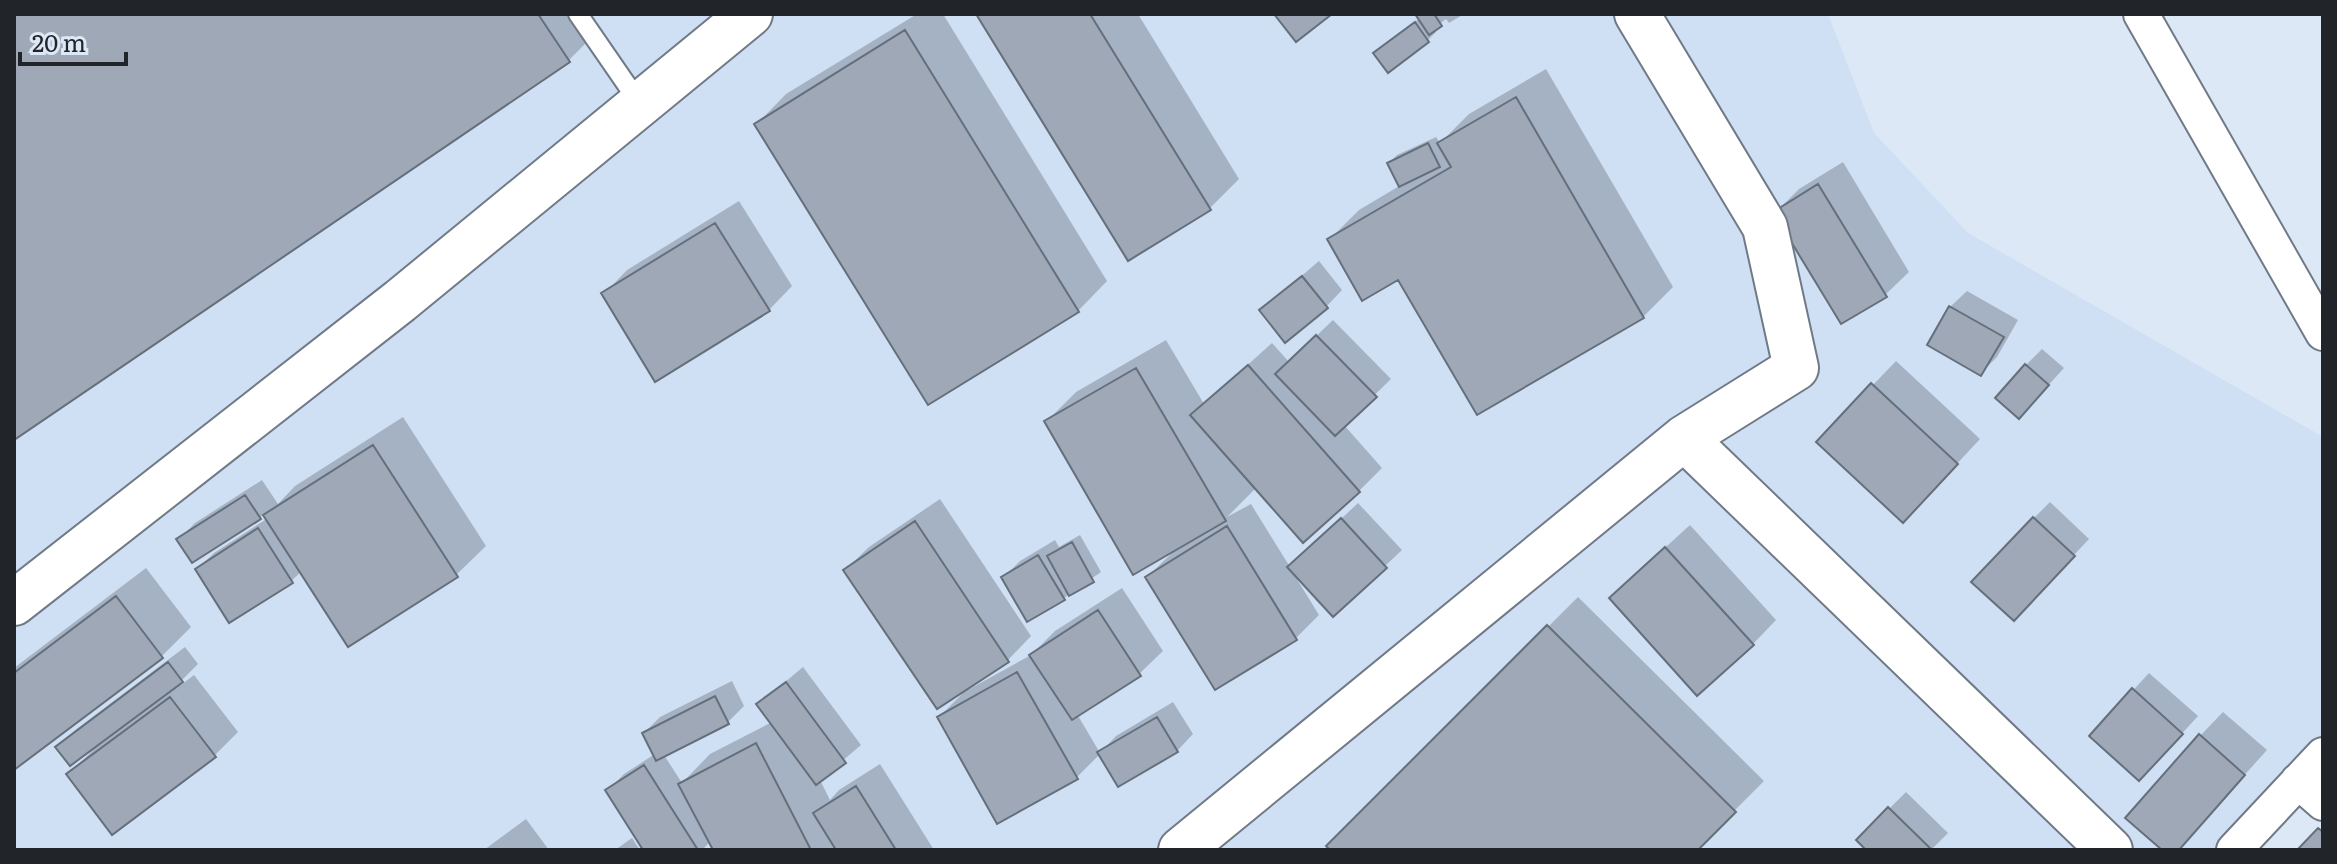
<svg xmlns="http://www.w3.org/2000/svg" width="2337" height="864" font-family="Literata,serif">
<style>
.built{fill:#cfdff4}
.shadow{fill:#0003}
.building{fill:#9ea8b6;stroke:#656f7c;stroke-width:2}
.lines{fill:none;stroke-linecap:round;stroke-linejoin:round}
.service-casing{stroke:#707a87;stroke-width:22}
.minor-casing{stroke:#707a87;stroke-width:38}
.tertiary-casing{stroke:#707a87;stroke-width:48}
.service{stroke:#fff;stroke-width:18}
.minor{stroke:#fff;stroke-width:34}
.tertiary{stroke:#fff;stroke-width:44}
</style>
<rect width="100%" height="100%" fill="#dde8f6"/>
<path class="built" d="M14,14H1828L1874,133L1968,233L2323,437V736L2216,850H14Z"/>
<path class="shadow" d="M14,14H587L598,31L569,60L14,438Z
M917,14H943L1107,281L1078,311L757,124L786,94Z
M978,14H1138L1239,179L1210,208Z
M1417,14H1464L1449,23L1446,19L1433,29L1436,32L1428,40L1388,70L1383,46L1420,18Z
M1546,69L1673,287L1643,317L1399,277L1329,240L1359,210L1401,185L1389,163L1397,155L1436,137L1440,143L1469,114Z
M1843,162L1909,272L1885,295L1776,212L1799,189Z
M739,201L792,286L769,310L604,294L627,270Z
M1319,261L1342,290L1326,307L1262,310Z
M1967,291L2018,320L1997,357L1981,373L1950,307Z
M1333,320L1391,379L1344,425L1382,468L1359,491L1256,488L1227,517L1251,504L1290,567L1358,503L1402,550L1333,615L1295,576L1319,615L1296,638L1147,577L1174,551L1046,422L1076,392L1166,340L1204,404L1272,343L1289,362Z
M2042,349L2064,368L2035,400L2026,365Z
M1896,361L1980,439L1926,497L1873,385Z
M403,417L486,546L456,575L302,571L291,581L197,569L214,553L268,518L264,513L260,518L179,539L195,523L262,480L278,504L295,486Z
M940,499L1031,636L1008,660L937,707L845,570L869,547Z
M2050,502L2089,539L2030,602L2034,518Z
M1690,525L1776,620L1753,644L1635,575Z
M1080,535L1101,572L1064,598L1003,578L1020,561L1055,540L1059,547Z
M146,568L191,627L161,657L14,767V668Z
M1122,588L1163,651L1139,674L1077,714L1100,753L1116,736L1173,702L1193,734L1177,751L1101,753L1077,777L939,717L964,692L1031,655L1055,631Z
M1578,597L1764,781L1695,850H1333L1329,846Z
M185,647L198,664L179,683L181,685L194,675L238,732L214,756L69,774L95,748L58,747L74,731Z
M803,667L861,745L820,780L830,800L839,790L880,764L934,850H715L711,841L702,850H646L607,791L624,774L655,754L644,733L660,717L732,681L744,706L728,722L664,755L682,783L710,754L772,722L759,704Z
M2149,673L2198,716L2155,763L2091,736Z
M2223,712L2267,750L2177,850H2165L2200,736Z
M1906,792L1948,833L1931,850H1869L1858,840Z
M526,819L549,850H484Z
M632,838L640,850H615Z"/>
<path class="building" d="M14,14H538L570,62L14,440Z
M976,14H1090L1211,210L1128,261Z
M1274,14H1332L1296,42Z
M1415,14H1434L1442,26L1429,35Z
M1415,22L1429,42L1388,73L1373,53Z
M905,30L1079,312L928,405L754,124Z
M1516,97L1644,318L1477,415L1398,280L1362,301L1327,239L1451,167L1437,143Z
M1428,143L1440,167L1399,187L1387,163Z
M1818,184L1887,297L1841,324L1773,212Z
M715,223L770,311L655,382L601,293Z
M1302,276L1328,308L1285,343L1259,310Z
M1949,306L2004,337L1981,376L1927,345Z
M1316,335L1377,397L1335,436L1275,374Z
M2025,364L2049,385L2019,419L1995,398Z
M1248,365L1360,492L1303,543L1190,415Z
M1136,368L1226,521L1133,575L1044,421Z
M1871,383L1958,464L1903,523L1816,442Z
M373,445L458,577L348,647L263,515Z
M245,495L261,519L192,563L176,539Z
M2033,517L2075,556L2014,621L1971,582Z
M1341,518L1387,568L1333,617L1287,567Z
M915,521L1009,662L937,709L843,570Z
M1227,526L1297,640L1215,690L1145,577Z
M258,528L293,583L229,623L195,569Z
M1072,542L1094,582L1069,596L1047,556Z
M1665,547L1754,645L1697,696L1609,598Z
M1038,555L1065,600L1027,622L1001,577Z
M116,596L163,658L14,770V673Z
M1098,610L1141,676L1072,720L1029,655Z
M1547,625L1736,812L1698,850H1330L1326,846Z
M168,662L183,682L70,766L55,747Z
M1017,672L1078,779L997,824L937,717Z
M786,682L846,763L816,785L756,704Z
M2132,688L2183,734L2139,781L2089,736Z
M715,696L729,724L656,761L642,733Z
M170,697L216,757L112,835L66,774Z
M1157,717L1178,752L1118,787L1097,752Z
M2199,734L2245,775L2179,850H2162L2125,818Z
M756,743L811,850H713L678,784Z
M644,765L698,850H643L605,790Z
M856,786L896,850H836L813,813Z
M1888,807L1932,850H1866L1856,840Z
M2318,828L2323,832V850H2297Z"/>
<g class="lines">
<defs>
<path id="service" d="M578,14L640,104"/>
<path id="minor" d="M2141,14L2323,333
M2298,781L2323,803
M2234,850L2323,755"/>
<path id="tertiary" d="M1684,438L2110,850
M14,603L400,301L750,14
M1181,850L1684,438L1796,368L1765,227L1637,14"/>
</defs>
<use href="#service" class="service-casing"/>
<use href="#minor" class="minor-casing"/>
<use href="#tertiary" class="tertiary-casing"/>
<use href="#service" class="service"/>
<use href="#minor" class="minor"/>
<use href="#tertiary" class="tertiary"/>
</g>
<rect width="2337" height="864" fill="none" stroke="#21252a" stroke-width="32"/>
<path d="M20 52v12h106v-12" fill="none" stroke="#21252a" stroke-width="4"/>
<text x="32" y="52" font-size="24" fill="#21252a" stroke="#dde8f6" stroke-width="6" paint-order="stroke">20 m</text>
</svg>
